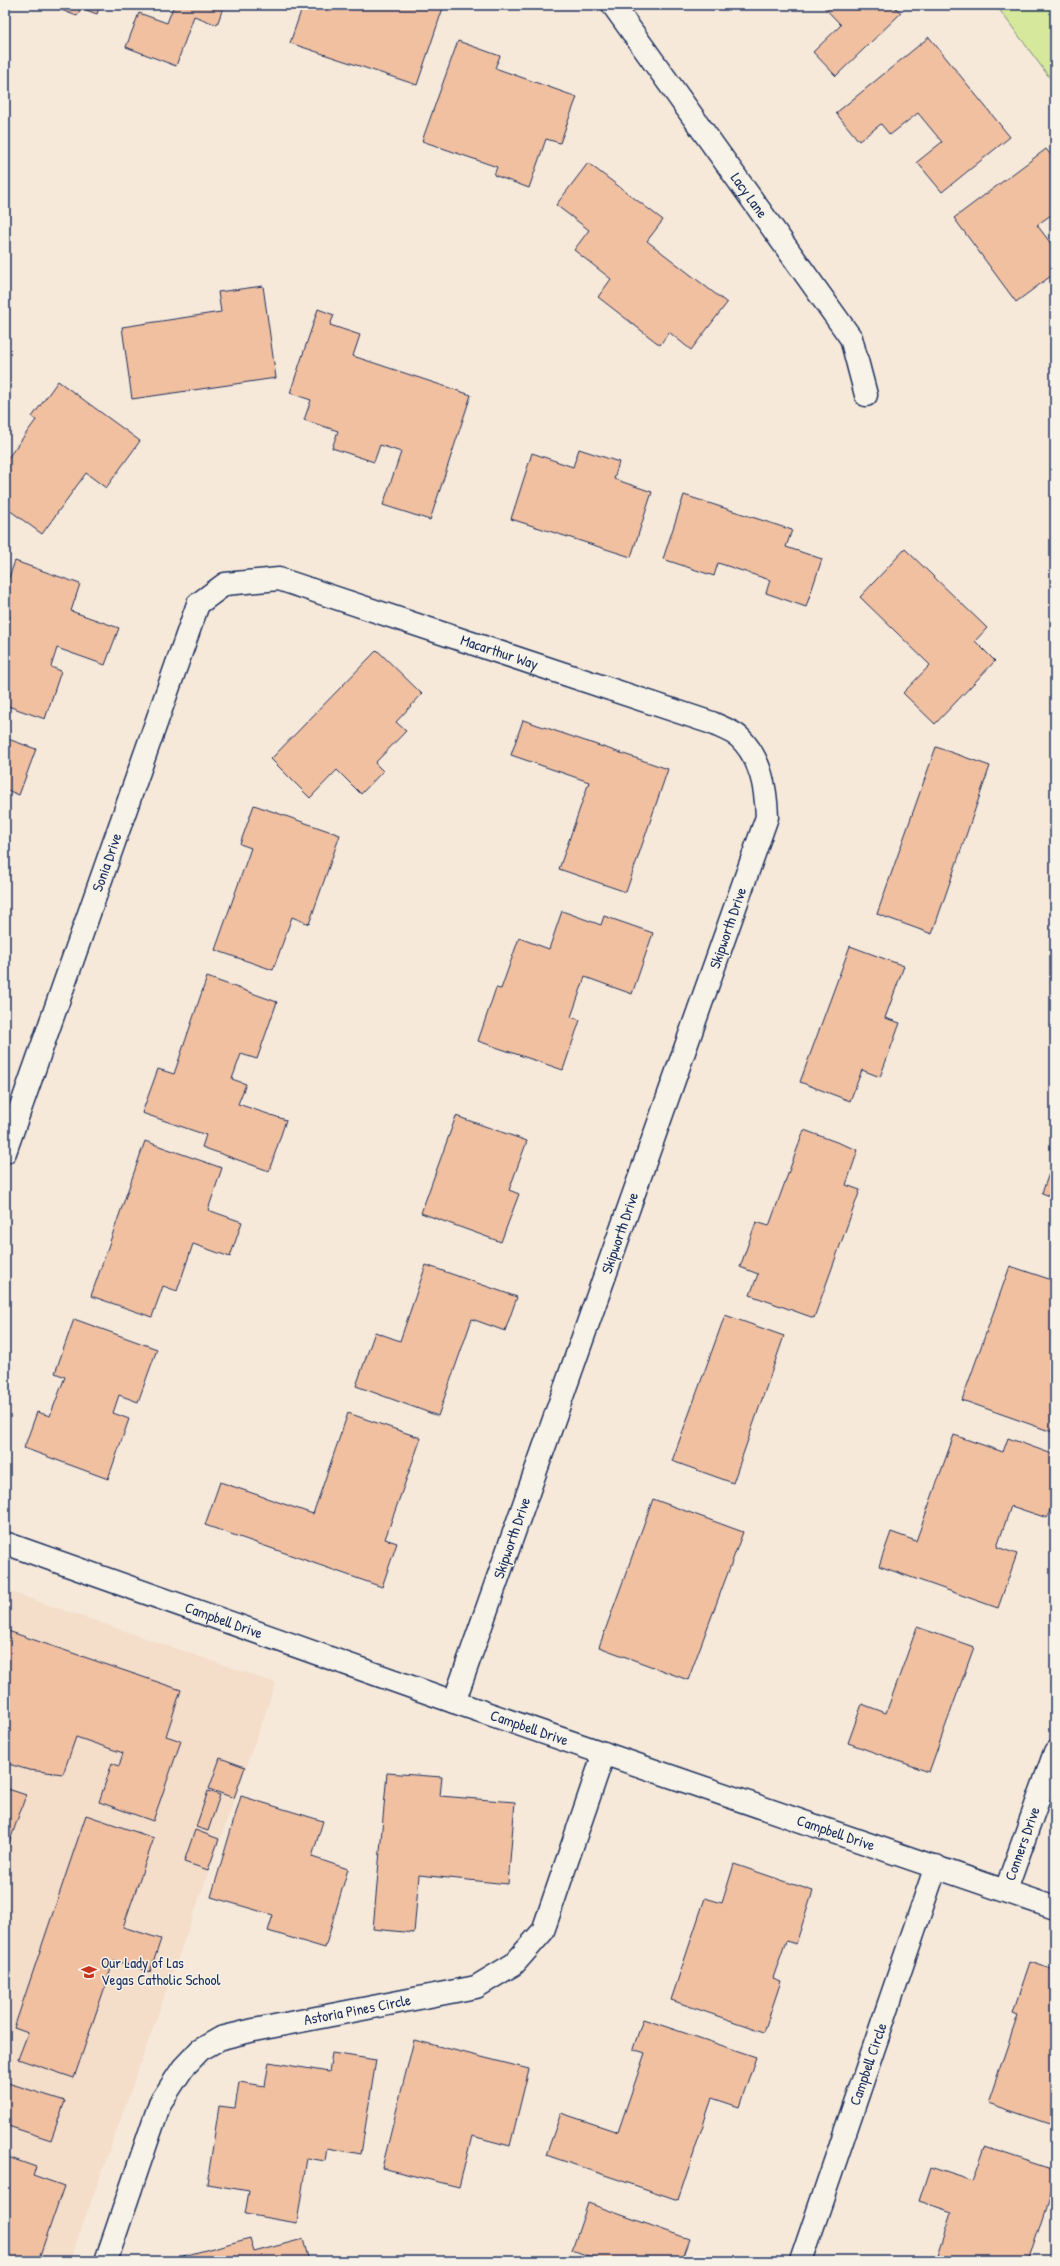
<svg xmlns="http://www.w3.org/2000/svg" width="1060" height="2266" font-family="'Patrick Hand',sans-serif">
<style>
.built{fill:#f4ddc9}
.green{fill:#d6e89b;stroke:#788c7c}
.building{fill:#f1c0a1;stroke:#1b2f5e}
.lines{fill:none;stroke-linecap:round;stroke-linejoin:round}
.street-casing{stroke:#1b2f5e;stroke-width:25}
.street{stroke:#f7f3e8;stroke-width:22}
.labels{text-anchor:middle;stroke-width:3;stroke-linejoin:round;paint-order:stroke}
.street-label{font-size:15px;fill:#1b2f5e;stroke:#f7f3e8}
.poi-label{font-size:15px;fill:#1b2f5e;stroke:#f7f3e8;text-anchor:start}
</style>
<rect width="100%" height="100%" fill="#f6e9da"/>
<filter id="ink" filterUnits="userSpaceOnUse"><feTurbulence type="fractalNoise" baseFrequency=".025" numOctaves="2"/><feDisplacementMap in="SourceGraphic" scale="8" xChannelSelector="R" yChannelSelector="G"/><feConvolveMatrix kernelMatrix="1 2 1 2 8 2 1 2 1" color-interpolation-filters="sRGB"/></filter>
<g filter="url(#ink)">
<path class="built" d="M5,1590L276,1683L70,2261H5Z"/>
<path class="green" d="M996,5H1055V85Z"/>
<path class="building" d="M48,5H100L97,14L81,8L77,16Z
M174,5H224L217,25L194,16L176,66L126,47L139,13L167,23Z
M303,5H444L417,85L290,43Z
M822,5H893L901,13L836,76L813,52L841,25Z
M929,37L1010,137L942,192L917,162L942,142L918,113L890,135L881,124L859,141L836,113Z
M458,41L500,56L495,68L577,97L560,143L546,139L529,188L494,175L497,167L422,141Z
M1046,149L1055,160V212L1037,225L1055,249V273L1016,302L954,218Z
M588,163L663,220L647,241L727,303L691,350L669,332L660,345L598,297L611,279L574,250L589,230L556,205Z
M263,286L276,378L132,399L122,327L221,312L218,292Z
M318,309L334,315L330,325L360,335L353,356L471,395L430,520L383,505L401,452L380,445L374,462L332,448L338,431L304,420L311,400L290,393Z
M58,381L140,441L106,488L86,473L42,534L5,507V462L36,420L32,417Z
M579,449L619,462L614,479L652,492L631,557L511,519L532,453L573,467Z
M684,495L792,530L786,547L822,559L806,607L766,593L770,580L718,563L714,576L663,559Z
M905,549L987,628L975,641L995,661L935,724L903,693L930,665L860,597Z
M15,561L80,584L71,611L119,628L105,665L57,648L51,667L61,671L45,719L5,705V631L10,616L5,614V588Z
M377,650L422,694L396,722L406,731L375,763L383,771L361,794L337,770L310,798L271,759Z
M523,720L668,769L626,892L559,869L589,782L511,755Z
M5,738L36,749L19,795L7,790L5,796Z
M936,747L990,766L932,934L877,914Z
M254,805L340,835L309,924L292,917L273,970L215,950L251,848L240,844Z
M562,911L601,925L604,916L653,933L632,994L585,977L571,1017L580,1020L563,1070L478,1041L496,988L501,989L519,938L549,949Z
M850,946L904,966L885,1018L900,1023L880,1077L862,1070L850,1101L800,1082Z
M207,977L277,1002L257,1059L241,1054L232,1079L246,1084L238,1104L286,1120L269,1171L202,1147L206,1135L142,1113L158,1069L174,1074Z
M456,1116L527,1141L509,1190L519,1194L501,1242L421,1213Z
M804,1130L858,1150L846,1185L860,1190L814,1318L750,1295L758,1274L740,1267L756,1222L769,1226Z
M1055,1136V1150L1050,1148Z
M145,1141L222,1168L208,1210L242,1222L230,1257L193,1244L177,1291L163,1286L152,1317L91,1296Z
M1052,1165L1055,1166V1198L1042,1193Z
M426,1265L517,1297L505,1331L472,1319L438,1416L356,1386L375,1332L400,1341Z
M1010,1266L1055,1281V1433L962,1400Z
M725,1315L784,1336L733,1483L672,1461Z
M74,1319L157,1349L138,1402L119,1395L113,1413L129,1419L108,1479L24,1448L37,1412L50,1416L65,1377L55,1373Z
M348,1413L421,1438L385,1539L397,1543L382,1587L205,1525L220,1482L313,1514Z
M954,1435L1003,1452L1008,1438L1055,1455V1496L1047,1518L1011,1506L997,1547L1017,1554L998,1608L879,1566L891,1532L916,1541Z
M653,1499L743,1532L688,1680L599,1647Z
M917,1627L974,1647L929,1772L848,1743L862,1704L886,1713Z
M5,1630L181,1690L166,1736L181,1741L153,1821L99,1802L112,1763L119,1766L123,1753L76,1737L63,1774L29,1770L5,1763Z
M220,1758L245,1767L234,1798L209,1789Z
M387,1773L442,1777L440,1796L515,1802L508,1884L419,1875L414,1933L373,1929Z
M5,1788L26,1795L5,1855Z
M208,1791L220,1795L208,1831L196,1827Z
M241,1796L323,1821L312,1857L348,1869L325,1948L268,1931L273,1915L211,1897Z
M86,1815L154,1838L123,1927L161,1939L150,1972L114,1960L74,2078L18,2059L28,2033L14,2028Z
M195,1830L219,1839L208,1870L184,1862Z
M734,1864L813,1891L796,1944L786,1941L773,1978L781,1981L764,2032L671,2000L705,1898L722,1903Z
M1030,1962L1055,1970V2126L988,2103L1018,2015L1013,2013Z
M643,2019L756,2057L739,2107L712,2098L678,2200L546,2155L561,2113L618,2132L645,2053L633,2049Z
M414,2040L529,2069L510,2146L472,2136L459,2187L382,2168Z
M332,2053L376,2060L361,2154L327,2148L325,2161L307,2158L297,2223L245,2214L249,2191L207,2184L219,2106L235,2108L239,2082L265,2086L269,2062L329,2072Z
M5,2082L65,2101L51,2140L5,2125Z
M985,2147L1055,2170V2179L1028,2261H936L952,2212L919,2201L930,2167L973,2181Z
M5,2156L36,2167L33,2175L64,2186L38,2261H5Z
M588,2203L689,2239L681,2261H592L594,2258L572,2250Z
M250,2238L254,2252L303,2239L309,2261H165Z"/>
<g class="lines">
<defs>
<g id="street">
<path id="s1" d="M613,5L851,338L866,395"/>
<path id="s2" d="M5,1152L198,604L225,584L279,579L712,723C720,727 732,731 739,737C761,758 766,788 767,817L454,1702"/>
<path id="s3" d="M5,1543L454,1702L1055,1908"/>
<path id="s4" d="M1006,1890L1055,1752"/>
<path id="s5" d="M106,2261L160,2103L183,2068L200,2050L221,2038L254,2030L476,1987L514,1964L543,1931L604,1753"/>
<path id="s6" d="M801,2261L936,1866"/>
</g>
</defs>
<use href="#street" class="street-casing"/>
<use href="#street" class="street"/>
</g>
</g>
<defs>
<symbol id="school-bare" viewBox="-9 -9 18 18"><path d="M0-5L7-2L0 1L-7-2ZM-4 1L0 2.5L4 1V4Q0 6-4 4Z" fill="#c8321e" stroke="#f7f3e8" stroke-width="2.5" paint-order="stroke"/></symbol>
</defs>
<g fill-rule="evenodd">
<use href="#school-bare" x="78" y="1961" width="22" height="22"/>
</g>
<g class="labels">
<g class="street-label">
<text dy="5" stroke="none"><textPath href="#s1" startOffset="234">Lacy Lane</textPath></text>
<text dy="5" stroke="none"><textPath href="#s2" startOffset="901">Macarthur Way</textPath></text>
<text dy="5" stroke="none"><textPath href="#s2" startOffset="307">Sonia Drive</textPath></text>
<text transform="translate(728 928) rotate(-71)" y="5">Skipworth Drive</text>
<text transform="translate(620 1233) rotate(-71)" y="5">Skipworth Drive</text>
<text transform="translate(512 1538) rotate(-71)" y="5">Skipworth Drive</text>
<text dy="5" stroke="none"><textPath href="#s3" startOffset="232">Campbell Drive</textPath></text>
<text dy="5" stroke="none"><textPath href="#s3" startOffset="556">Campbell Drive</textPath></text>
<text dy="5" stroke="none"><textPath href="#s3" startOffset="880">Campbell Drive</textPath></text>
<text dy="5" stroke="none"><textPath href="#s4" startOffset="49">Conners Drive</textPath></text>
<text dy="5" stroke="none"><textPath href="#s5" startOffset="397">Astoria Pines Circle</textPath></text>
<text dy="5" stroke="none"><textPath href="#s6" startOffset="208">Campbell Circle</textPath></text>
</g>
<g class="poi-label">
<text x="101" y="1968">Our Lady of Las<tspan x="101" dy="17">Vegas Catholic School</tspan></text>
</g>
</g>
<rect width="1060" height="2266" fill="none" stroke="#f7f3e8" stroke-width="20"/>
<rect x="10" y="10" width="1040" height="2246" fill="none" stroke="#1b2f5e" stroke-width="1.5" filter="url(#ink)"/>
</svg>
